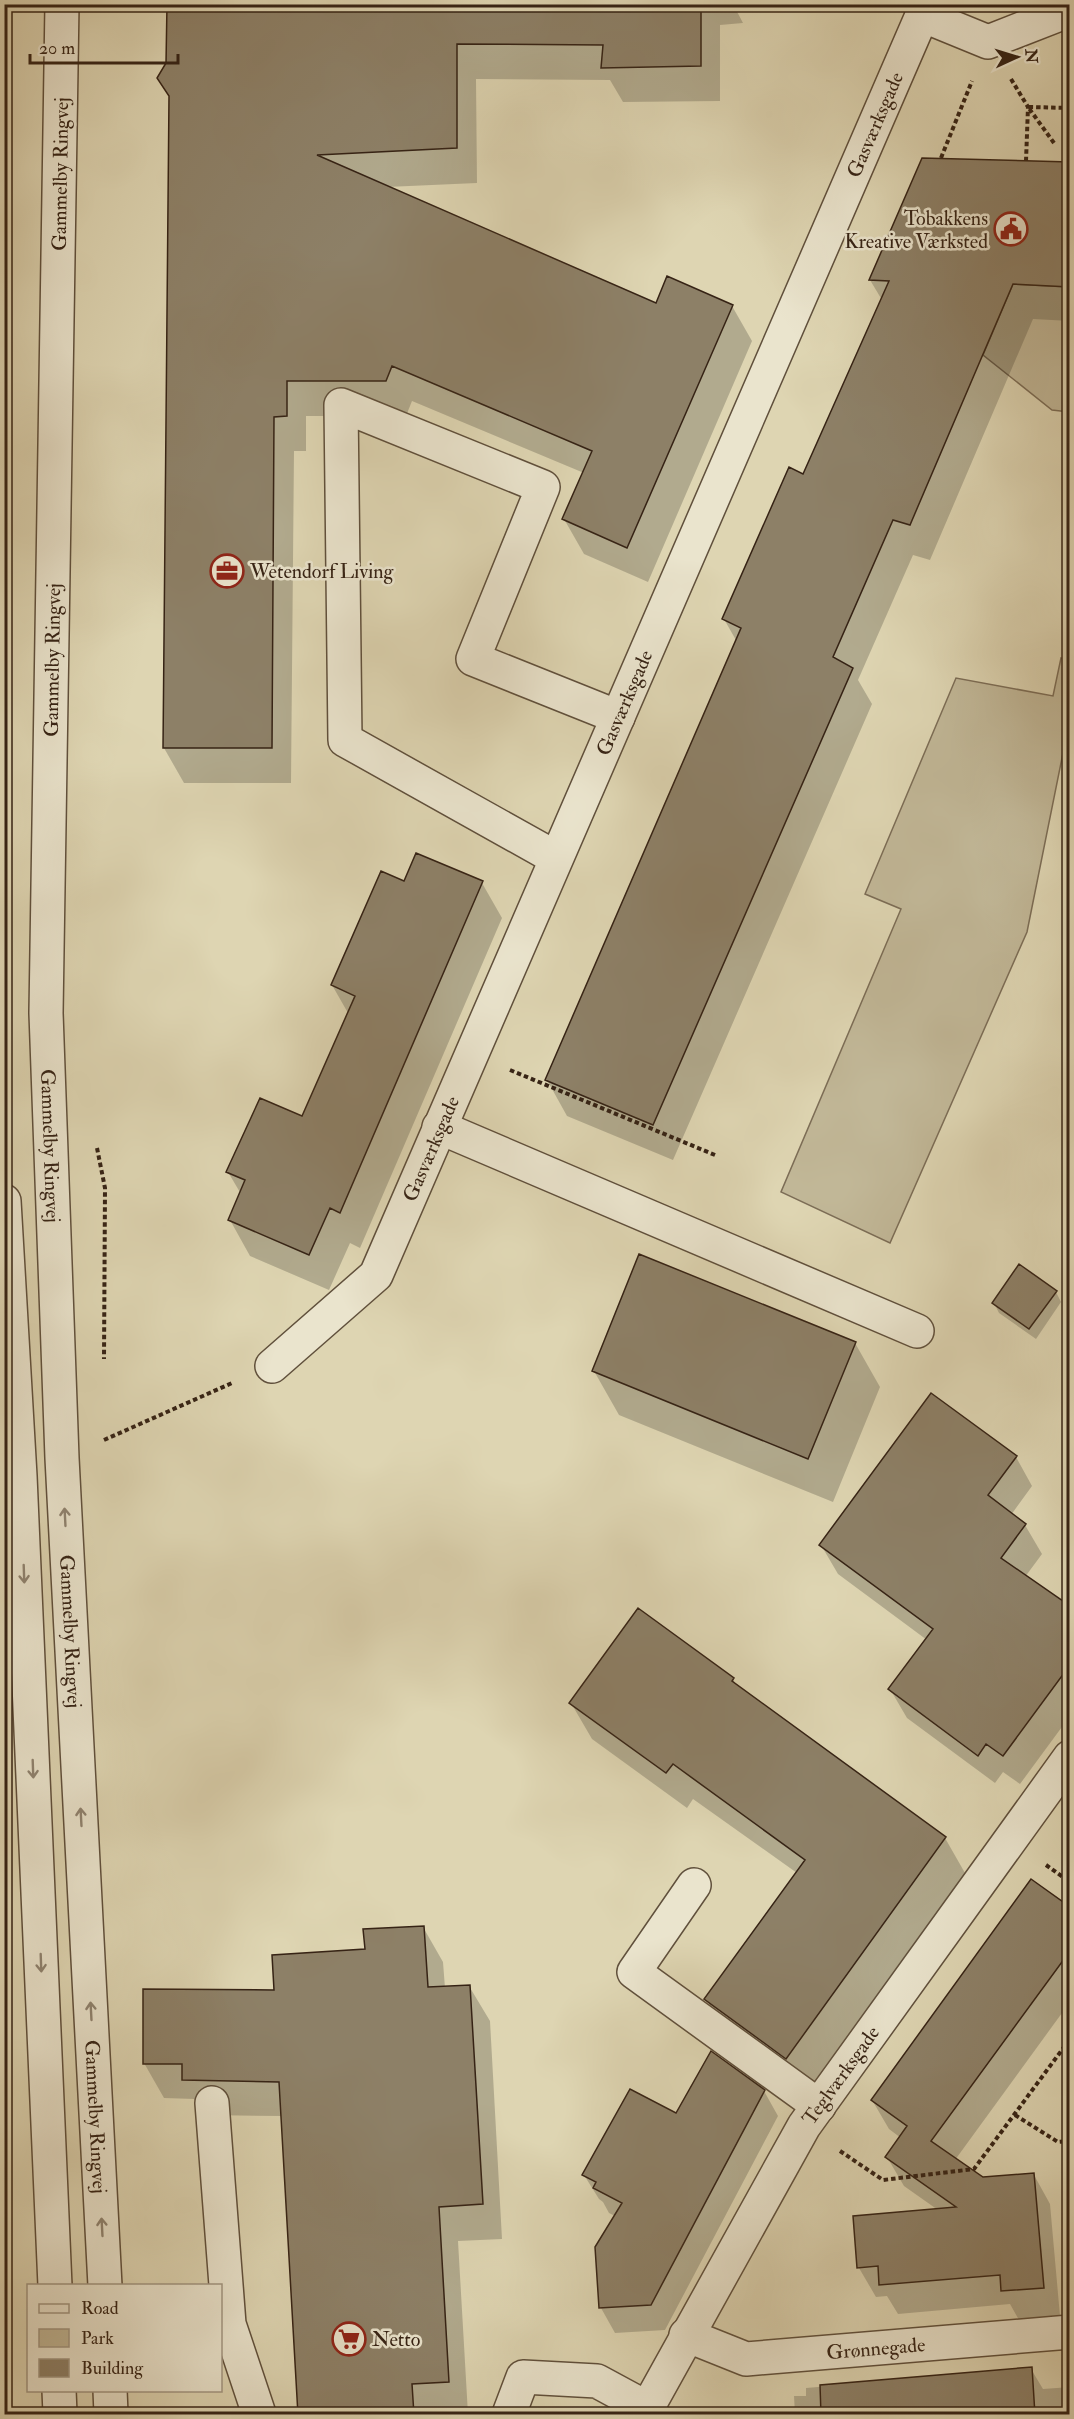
<svg xmlns="http://www.w3.org/2000/svg" width="1074" height="2419" font-family="'IM FELL Double Pica',serif">
<style>
.green{fill:#c1b797;stroke:#7c6d56;stroke-width:1.5}
.shadow{fill:#0003}
.building{fill:#8d8067;stroke:#362315;stroke-width:1.5}
.lines{fill:none;stroke-linecap:round;stroke-linejoin:round}
.minor-casing{stroke:#60503c;stroke-width:36}
.path{stroke:#362315;stroke-width:4;stroke-dasharray:4.5 3;stroke-linecap:butt}
.minor{stroke:#eae4cd;stroke-width:33}
.oneway{stroke:#908471}
.labels{text-anchor:middle;stroke-width:5;stroke-linejoin:round;paint-order:stroke}
.street-label{font-size:20px;fill:#362315;stroke:#eae4cd}
.poi-label{font-size:20px;fill:#362315;stroke:#eae4cd;text-anchor:start}
</style>
<rect width="100%" height="100%" fill="#ded5b2"/>
<filter id="stains"><feTurbulence type="fractalNoise" baseFrequency=".00333" numOctaves="4"/><feColorMatrix values="0 0 0 0 .2 0 0 0 0 .09 0 0 0 0 .02 0 0 0 .5 -.17"/></filter>
<radialGradient id="worn" r=".72"><stop offset=".6" stop-color="#630" stop-opacity="0"/><stop offset="1" stop-color="#630" stop-opacity=".3"/></radialGradient>
<path class="green" d="M1013,284L1069,287V412L1052,410L983,355Z
M1061,658L1069,660V738H1066L1027,932L890,1243L781,1192L901,909L865,894L956,678L1053,696Z"/>
<path class="shadow" d="M168,4H733L743,23L720,25V101L623,102L610,80L476,79L477,183L387,187L657,305L732,306L752,341L648,582L584,554L564,519L584,473L412,401L406,416H306V451H294L291,783H184L164,748L170,98L158,78L168,64Z
M923,159L1070,162V321L1033,319L930,560L913,555L858,680L872,704L673,1160L567,1116L547,1080L737,642L724,619L804,476L882,300L870,280Z
M405,883H482L502,918L360,1248L350,1243L329,1290L250,1256L230,1220L241,1194L228,1172L303,1118L348,1013L332,985Z
M1056,1292L1061,1302L1036,1339L999,1313L994,1303Z
M855,1343L880,1387L833,1502L619,1415L594,1371Z
M1016,1457L1032,1486L1011,1515L1025,1525L1042,1554L1025,1577L1070,1607V1716L1020,1784L1003,1772L995,1783L907,1718L890,1689L927,1640L838,1574L821,1545Z
M733,1679L737,1687L945,1838L965,1873L807,2093L726,2035L706,1999L797,1873L693,1799L687,1808L592,1739L571,1703Z
M1070,1909V2002L955,2160L982,2179L1034,2175L1050,2204L1060,2316L1019,2320L1010,2304L898,2314L887,2296L876,2297L859,2268L938,2210L904,2186L887,2157L901,2138L889,2129L872,2100Z
M423,1927L443,1962L445,1988L469,1986L490,2021L502,2239L458,2241L468,2414H300L283,2116L204,2115L194,2099L164,2098L144,2063L276,1992Z
M764,2091L778,2116L665,2330L615,2333L601,2308L597,2247L615,2216L609,2213L603,2202L599,2199L584,2175L677,2115Z
M1031,2369L1043,2389L1070,2387V2414H795L794,2396H806V2388Z"/>
<path class="building" d="M167,4H701V66L601,68L603,45L457,44V148L317,155L656,303L667,276L733,305L627,548L562,519L592,451L392,366L386,381H287V416L274,417L272,748H163L169,96L157,78L166,63Z
M922,158L1070,162V287L1013,284L910,525L893,520L833,657L853,668L653,1125L545,1080L741,628L722,619L789,467L803,474L889,281L869,280Z
M416,853L483,881L340,1213L330,1208L309,1255L228,1220L245,1180L226,1172L260,1098L302,1116L355,996L331,985L381,871L404,881Z
M639,1254L856,1342L808,1459L592,1371Z
M1019,1264L1057,1291L1029,1329L992,1303Z
M931,1393L1017,1456L988,1495L1026,1524L1001,1558L1070,1606V1665L1003,1756L986,1744L978,1756L888,1689L933,1629L819,1545Z
M638,1608L734,1678L732,1681L946,1837L786,2059L704,1999L805,1860L673,1764L666,1773L569,1703Z
M1031,1879L1070,1907V1951L931,2141L983,2177L1034,2173L1044,2288L1001,2291L1000,2275L879,2285L878,2266L857,2268L853,2216L956,2207L885,2157L907,2126L871,2100Z
M424,1926L428,1987L470,1985L483,2204L439,2207L449,2382L412,2384L414,2415H298L279,2082L182,2080V2064H143V1989L274,1990L272,1955L365,1949L363,1929Z
M711,2051L765,2090L651,2305L599,2308L595,2247L622,2203L593,2188L596,2182L582,2175L630,2089L676,2113Z
M1032,2367L1035,2415H821L820,2385Z"/>
<g class="lines">
<defs>
<g id="minor">
<path id="s1" d="M62,4L46,1013L62,1458L105,2286"/>
<path d="M922,15L988,42L1070,10"/>
<path d="M556,858L345,740L341,405L543,487L473,659L618,717"/>
<path d="M439,1127L917,1331"/>
<path d="M4,1201L20,1476L55,2286"/>
<path id="s2" d="M272,1366L376,1275L927,4"/>
<path d="M694,1885L634,1972L819,2106"/>
<path d="M212,2103L229,2324L259,2414"/>
<path id="s3" d="M686,2335L746,2359L1070,2332"/>
<path d="M59,2390L60,2414"/>
<path d="M110,2390L111,2414"/>
<path d="M509,2414L523,2377L597,2381L647,2408"/>
<path id="s4" d="M644,2414L804,2126L1070,1757"/>
</g>
</defs>
<use href="#minor" class="minor-casing"/>
<path class="path" d="M1011,79L1028,107L1026,161
M1054,143L1028,107L1070,108
M941,158L972,81
M510,1070L715,1155
M97,1148L105,1188L104,1359
M104,1440L232,1383
M1046,1865L1070,1882
M1015,2115L1058,2142L1070,2141
M840,2151L883,2180L974,2169L1070,2039"/>
<use href="#minor" class="minor"/>
</g>
<defs><path id="oneway-shaft" d="M-6 0H5M1.5-3L5.5 0L1.5 3" fill="none" stroke-width="1.6" stroke-linecap="round" stroke-linejoin="round" transform="scale(1.5)"/></defs>
<g class="oneway">
<use href="#oneway-shaft" transform="translate(65 1517) rotate(-93)"/>
<use href="#oneway-shaft" transform="translate(24 1574) rotate(88)"/>
<use href="#oneway-shaft" transform="translate(33 1769) rotate(88)"/>
<use href="#oneway-shaft" transform="translate(81 1817) rotate(-93)"/>
<use href="#oneway-shaft" transform="translate(41 1963) rotate(88)"/>
<use href="#oneway-shaft" transform="translate(91 2011) rotate(-93)"/>
<use href="#oneway-shaft" transform="translate(102 2227) rotate(-93)"/>
</g>
<defs>
<symbol id="civic-ring" viewBox="-11 -11 22 22"><circle r="9.5" fill="#eae4cd" stroke="#8f2418" stroke-width="1.5"/><path d="M-.6-6.5H3V-4.5H.6V-3L4-1V1h2V6H-6V1h2V-1L-.6-3ZM-1.2 2.5V6h2.4V2.5Z" fill="#8f2418"/></symbol>
<symbol id="office-ring" viewBox="-11 -11 22 22"><circle r="9.5" fill="#eae4cd" stroke="#8f2418" stroke-width="1.5"/><path d="M-6-3h4V-5.5h4V-3h4V5H-6ZM-1-4.5V-3h2v-1.5ZM-6 0V1H6V0Z" fill="#8f2418"/></symbol>
<symbol id="supermarket-ring" viewBox="-11 -11 22 22"><circle r="9.5" fill="#eae4cd" stroke="#8f2418" stroke-width="1.5"/><path d="M-6-5.5h2.5l.6 2H6L4.5 2H-2.5L-4.4-4H-6ZM-1.5 3.2a1.3 1.3 0 1 0 .1 0ZM3 3.2a1.3 1.3 0 1 0 .1 0Z" fill="#8f2418"/></symbol>
</defs>
<g fill-rule="evenodd">
<use href="#civic-ring" x="992" y="210" width="38" height="38"/>
<use href="#office-ring" x="208" y="552" width="38" height="38"/>
<use href="#supermarket-ring" x="330" y="2320" width="38" height="38"/>
</g>
<g class="labels">
<g class="street-label">
<text dy="7" stroke="none"><textPath href="#s2" startOffset="1392">Gasværksgade</textPath></text>
<text transform="translate(60 174) rotate(-89)" y="7">Gammelby Ringvej</text>
<text transform="translate(52 660) rotate(-89)" y="7">Gammelby Ringvej</text>
<text dy="7" stroke="none"><textPath href="#s2" startOffset="762">Gasværksgade</textPath></text>
<text dy="7" stroke="none"><textPath href="#s1" startOffset="1142">Gammelby Ringvej</textPath></text>
<text dy="7" stroke="none"><textPath href="#s2" startOffset="276">Gasværksgade</textPath></text>
<text dy="7" stroke="none"><textPath href="#s1" startOffset="1628">Gammelby Ringvej</textPath></text>
<text dy="7" stroke="none"><textPath href="#s4" startOffset="392">Teglværksgade</textPath></text>
<text dy="7" stroke="none"><textPath href="#s1" startOffset="2114">Gammelby Ringvej</textPath></text>
<text dy="7" stroke="none"><textPath href="#s3" startOffset="195">Grønnegade</textPath></text>
</g>
<g class="poi-label">
<text x="988" y="225" text-anchor="end">Tobakkens<tspan x="988" dy="23">Kreative Værksted</tspan></text>
<text x="250" y="578">Wetendorf Living</text>
<text x="372" y="2346">Netto</text>
</g>
</g>
<rect width="1074" height="2419" fill="none" stroke="#ded5b2" stroke-width="24"/>
<rect x="6" y="6" width="1062" height="2407" fill="none" stroke="#362315" stroke-width="3"/>
<rect x="12" y="12" width="1050" height="2395" fill="none" stroke="#362315" stroke-width="1.5"/>
<rect x="27" y="2284" width="195" height="108" fill="#eae4cd" stroke="#a29783" stroke-width="1.5"/>
<rect x="39" y="2304" width="30" height="9" fill="#eae4cd" stroke="#a29783" stroke-width="1.5"/>
<text x="81" y="2314" font-size="18" fill="#362315">Road</text>
<rect x="39" y="2329" width="30" height="18" fill="#c1b797" stroke="#a29783" stroke-width="1.5"/>
<text x="81" y="2344" font-size="18" fill="#362315">Park</text>
<rect x="39" y="2359" width="30" height="18" fill="#8d8067" stroke="#a29783" stroke-width="1.5"/>
<text x="81" y="2374" font-size="18" fill="#362315">Building</text>
<g transform="translate(1017 57) rotate(86)" stroke="#eae4cd" stroke-width="4.5" paint-order="stroke">
<path d="M0-4.5L10 22L0 15L-10 22Z" fill="#362315"/>
<text y="-9" font-size="16" font-weight="bold" text-anchor="middle" fill="#362315">N</text>
</g>
<path d="M30 54v9h148v-9" fill="none" stroke="#362315" stroke-width="3"/>
<text x="39" y="54" font-size="18" fill="#362315" stroke="#eae4cd" stroke-width="4.5" paint-order="stroke">20 m</text>
<rect width="100%" height="100%" filter="url(#stains)"/>
<rect width="100%" height="100%" fill="url(#worn)"/>
</svg>
